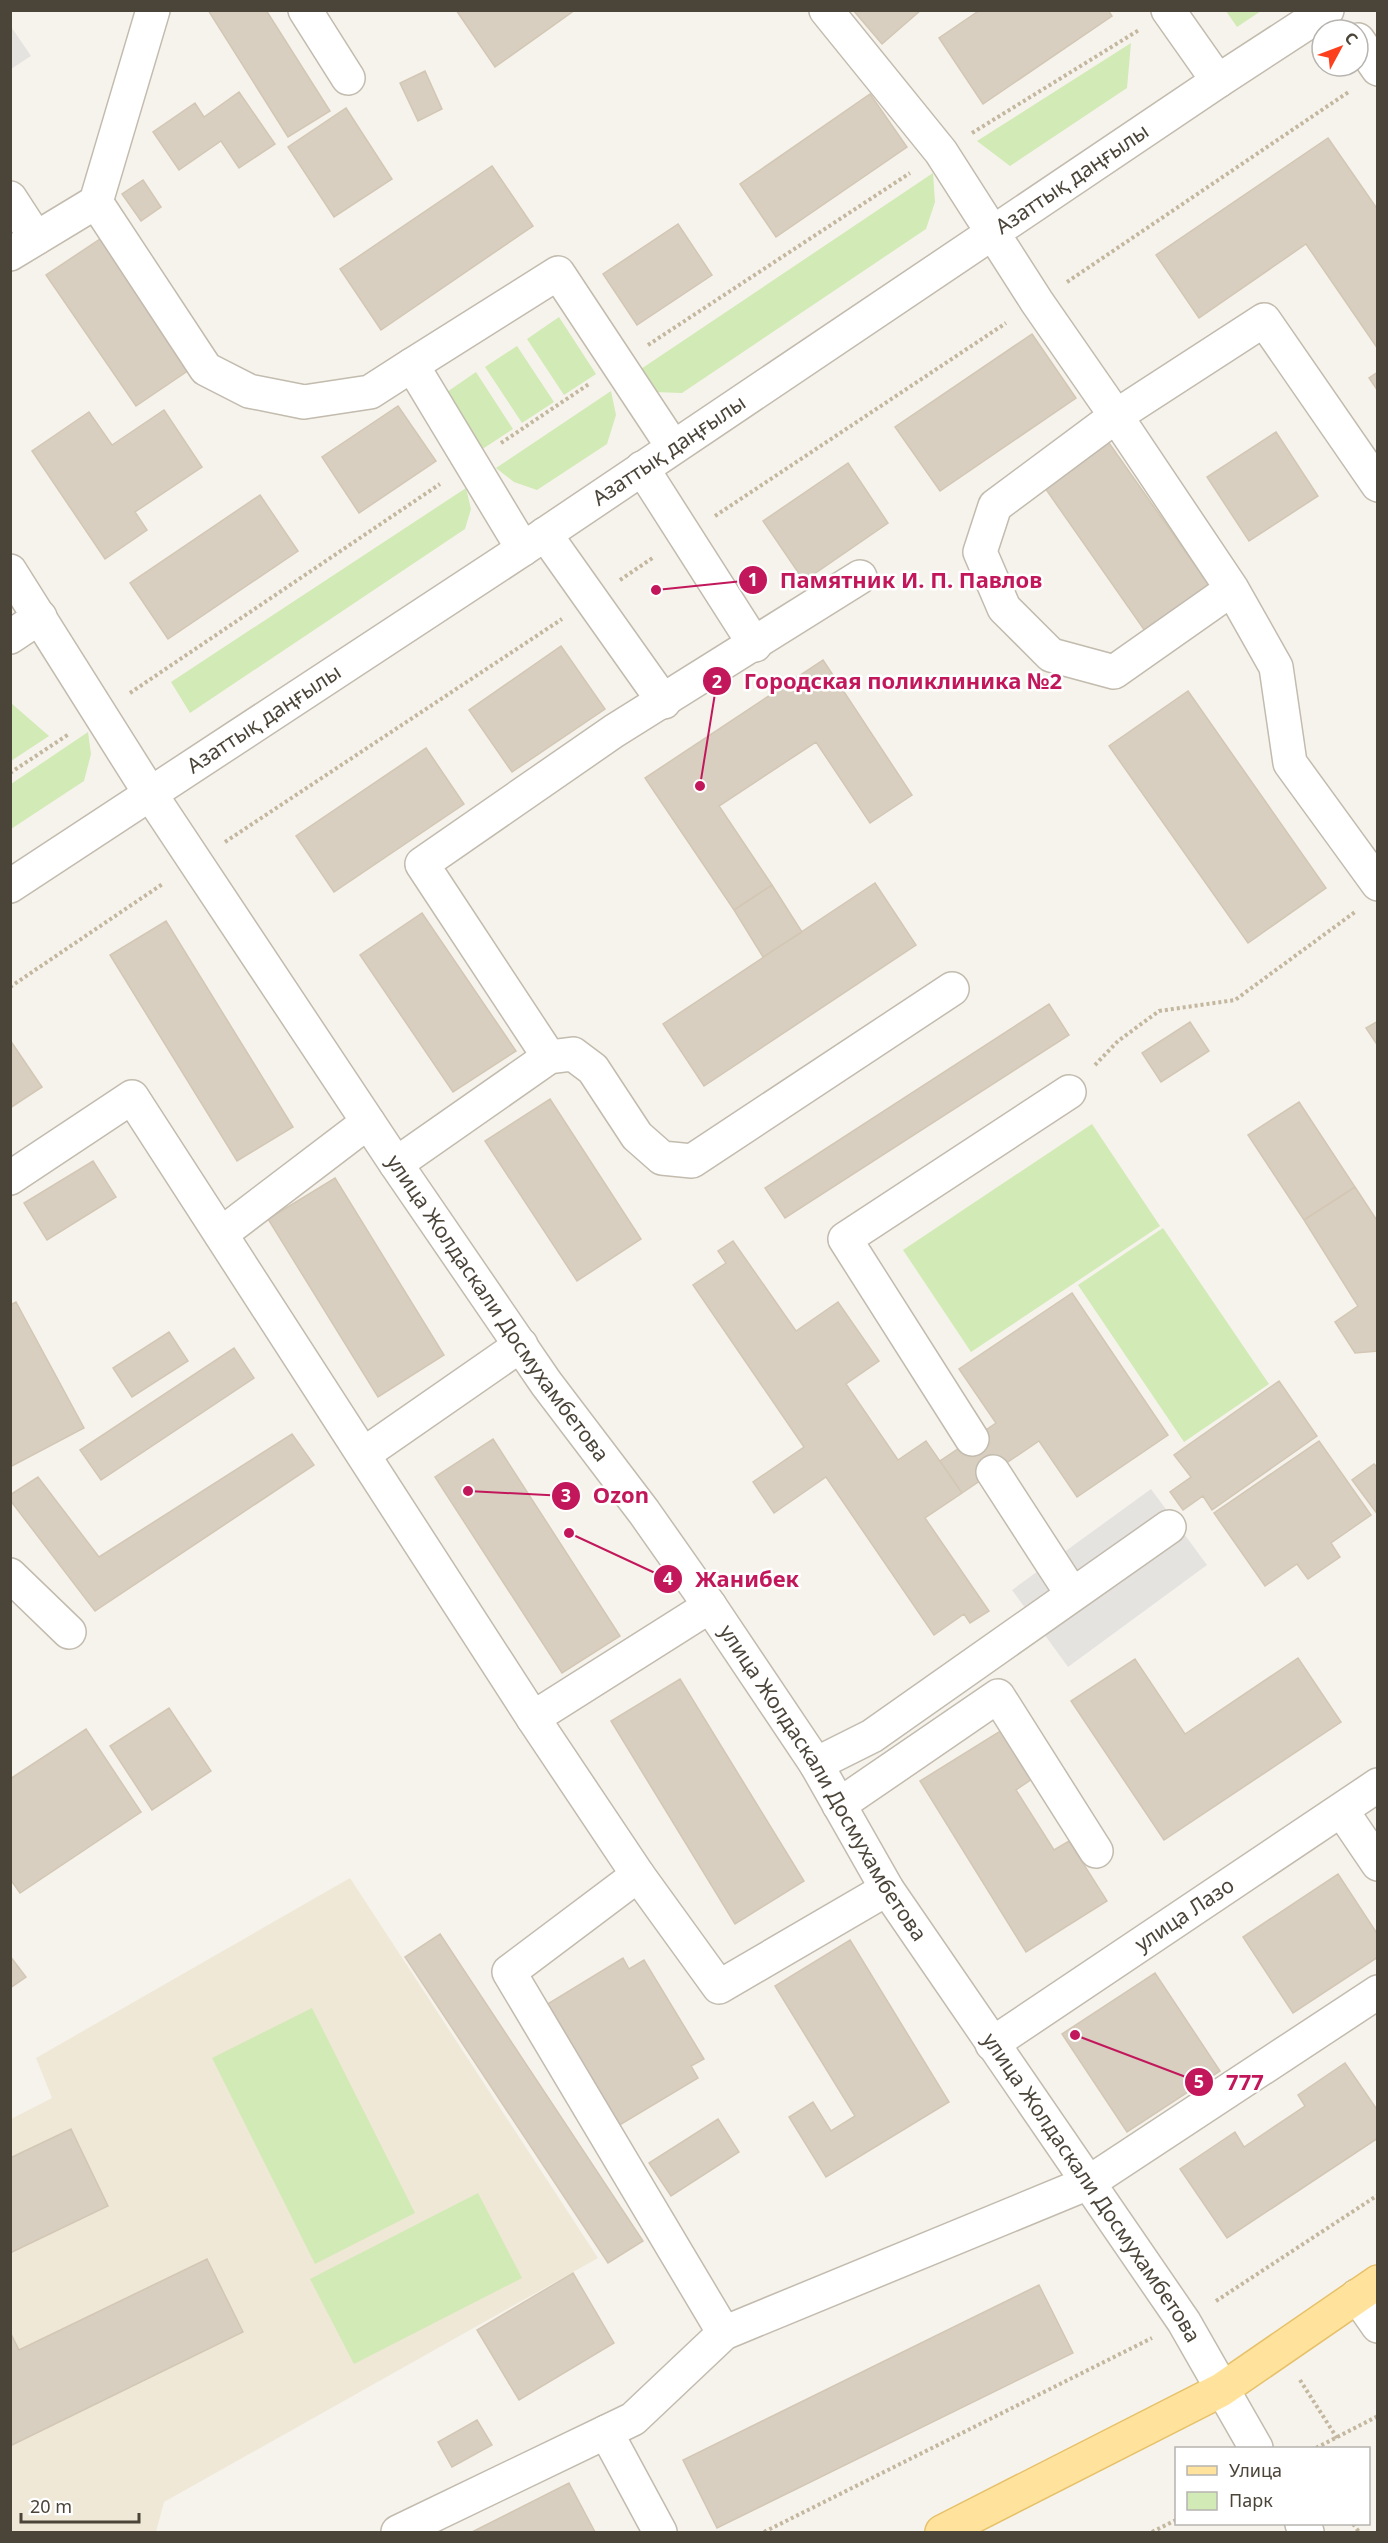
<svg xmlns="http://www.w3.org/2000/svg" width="1388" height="2543" font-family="'Noto Sans',sans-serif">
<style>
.education{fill:#efe8d6}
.green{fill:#d2eab5}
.parking{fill:#e5e3e0}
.building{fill:#d8cfc1;stroke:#d3c7b4;stroke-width:1.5}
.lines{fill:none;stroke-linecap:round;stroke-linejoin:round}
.minor-casing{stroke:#c2bbae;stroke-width:36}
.major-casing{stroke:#e6c16a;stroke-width:36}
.path{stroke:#c4b79f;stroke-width:4;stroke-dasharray:3 3;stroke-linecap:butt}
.minor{stroke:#fff;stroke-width:33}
.major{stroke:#ffe39c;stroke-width:33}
.labels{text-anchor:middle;stroke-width:5;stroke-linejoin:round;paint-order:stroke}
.street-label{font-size:21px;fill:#4b4439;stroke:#fff}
.leader{fill:none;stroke:#c2185b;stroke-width:2}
.callout-dot{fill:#c2185b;stroke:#fff;stroke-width:2}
.mark-label{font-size:18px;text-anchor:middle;font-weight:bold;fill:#fff}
.callout-label{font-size:22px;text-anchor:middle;font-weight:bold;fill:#c2185b;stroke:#fff;stroke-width:5;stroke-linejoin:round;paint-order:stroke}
</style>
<rect width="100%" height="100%" fill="#f6f3ec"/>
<path class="education" d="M350,1878L598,2258L164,2502L156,2532H11V2119L52,2098L36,2058Z"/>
<path class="green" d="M1226,11H1261L1237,27Z
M1131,43L1127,88L1010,166L977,141Z
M933,173L935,202L926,229L682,393L653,392L632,375Z
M559,317L596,374L564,395L527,339Z
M517,346L554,402L522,423L485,367Z
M476,372L513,429L481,450L444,394Z
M611,391L616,415L607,444L537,490L514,482L496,468Z
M466,488L471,509L465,529L190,713L171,682Z
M11,703L49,736L11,761Z
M88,732L91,754L84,781L11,829V784Z
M1092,1124L1160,1226L971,1352L903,1250Z
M1163,1228L1269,1384L1184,1442L1078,1285Z
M312,2008L415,2213L315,2264L212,2058Z
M478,2193L522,2278L354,2364L310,2279Z"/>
<path class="parking" d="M10,25L31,56L11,69H10Z
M1151,1489L1207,1565L1068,1667L1012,1590Z"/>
<path class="building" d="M208,10H266L330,111L288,137Z
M456,10H575L495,67Z
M853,10H921L882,44Z
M980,10H1108L1112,16L983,104L939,38Z
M425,71L442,109L418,121L400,83Z
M239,92L275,144L239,168L221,141L179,170L153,132L195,103L204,117Z
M870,94L907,147L776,237L740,184Z
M346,108L392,179L334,217L288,147Z
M1328,138L1378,210V349L1306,244L1199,318L1156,255Z
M492,166L533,226L381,330L340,269Z
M143,180L161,207L141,221L122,194Z
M678,224L712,275L637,325L603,274Z
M100,239L189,370L136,406L46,275Z
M1032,334L1076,398L940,491L895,427Z
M1378,372V391L1369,378Z
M398,406L436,461L359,513L322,457Z
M164,410L202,467L135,512L147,530L105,559L32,451L89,412L112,445Z
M1276,432L1318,496L1249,541L1207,477Z
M1109,443L1209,585L1145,631L1045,488Z
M848,463L888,523L804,581L763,521Z
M260,495L298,551L168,639L130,583Z
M561,646L605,709L512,772L469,710Z
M823,660L912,795L870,823L816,742L719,806L772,885L734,910L645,778Z
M1188,691L1326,888L1248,943L1109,746Z
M426,748L464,804L334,892L296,836Z
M875,883L916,945L704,1086L663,1024Z
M772,885L802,932L763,957L734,910Z
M422,913L516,1051L453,1092L360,955Z
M166,921L293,1127L237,1161L110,955Z
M1049,1004L1069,1035L785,1218L765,1188Z
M1378,1021V1046L1366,1028Z
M1190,1022L1209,1051L1161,1082L1142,1053Z
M10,1040L42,1087L10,1108Z
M550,1099L641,1239L577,1281L485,1141Z
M1299,1102L1355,1187L1304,1220L1248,1135Z
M93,1161L116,1197L47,1240L24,1203Z
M335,1178L444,1355L378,1397L268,1219Z
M1355,1187L1378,1222V1351L1355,1353L1335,1322L1358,1306L1304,1220Z
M733,1241L796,1331L838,1302L879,1361L846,1384L898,1460L926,1441L962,1493L925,1518L989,1611L970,1623L964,1614L934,1635L826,1477L774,1513L753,1482L804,1447L693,1285L726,1263L718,1251Z
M1072,1293L1168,1435L1077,1497L1039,1441L962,1493L940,1461L996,1423L959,1369Z
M16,1302L84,1428L10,1467V1305Z
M169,1332L188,1361L132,1397L113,1368Z
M234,1348L254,1378L101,1480L80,1450Z
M1279,1381L1317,1436L1212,1510L1203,1496L1183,1510L1170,1492L1191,1477L1174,1455Z
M292,1434L314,1465L95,1611L10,1500V1495L38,1477L99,1557Z
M493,1439L620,1636L562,1673L435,1477Z
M1319,1441L1371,1515L1331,1543L1340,1557L1308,1579L1297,1564L1265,1586L1214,1513Z
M1374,1464L1378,1468V1515L1352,1480Z
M1298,1658L1341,1722L1164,1840L1071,1701L1135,1659L1185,1734Z
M680,1679L804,1881L735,1924L611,1721Z
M169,1708L211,1771L152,1810L110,1746Z
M86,1729L141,1812L20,1893L10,1879V1779Z
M1002,1730L1032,1779L1016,1790L1054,1850L1069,1841L1107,1901L1026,1952L920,1781Z
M1338,1874L1378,1935V1957L1293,2013L1243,1937Z
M440,1934L643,2241L608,2263L405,1957Z
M850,1940L949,2102L826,2177L789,2117L813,2102L831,2131L855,2116L775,1986Z
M10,1956L26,1977L10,1988Z
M623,1958L629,1969L644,1960L704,2059L691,2066L698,2078L618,2126L546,2005Z
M1155,1973L1220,2071L1127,2132L1062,2034Z
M1345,2063L1378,2111V2138L1227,2238L1180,2169L1235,2132L1244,2147L1305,2106L1298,2095Z
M718,2119L739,2152L671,2196L649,2163Z
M71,2129L108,2206L10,2253V2158Z
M207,2259L243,2332L10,2446V2332L19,2350Z
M573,2273L614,2343L519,2400L477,2330Z
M1039,2285L1073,2353L717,2528L683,2460Z
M477,2420L492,2445L452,2467L438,2442Z
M569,2483L595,2532H472Z"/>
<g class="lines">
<defs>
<g id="minor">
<path d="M305,10L348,78"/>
<path d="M826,10L941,152L1037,302L1116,416L1264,320L1378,485"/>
<path d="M1168,10L1218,81"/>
<path d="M1358,40L1378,69"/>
<path d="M10,198L36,238"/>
<path d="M96,202L153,10"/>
<path d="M10,254L96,202L206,369L249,391L304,402L370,392L412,365"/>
<path d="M642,468L755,645"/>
<path d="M545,534L664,702"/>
<path d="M523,549L412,365L558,273L673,447"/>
<path id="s1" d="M10,571L151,795L396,1164L546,1383L644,1512L710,1606L816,1764L887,1889L1184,2322L1256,2448"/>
<path d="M1232,589L1114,672L1051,655L1004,608L980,552L995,506L1116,416L1232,589L1276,667L1290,763L1378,884"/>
<path d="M10,637L40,617"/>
<path id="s2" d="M10,886L523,549L1218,81L1327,10"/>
<path d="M549,1057L422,864L614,731L860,577"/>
<path d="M396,1164L549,1057L573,1054L593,1069L637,1136L662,1158L692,1161L952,989"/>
<path d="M10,1178L132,1097L533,1718L710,1606"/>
<path d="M221,1234L368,1122"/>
<path d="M972,1439L845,1239L1069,1092"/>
<path d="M364,1454L521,1345"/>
<path d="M993,1472L1072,1594"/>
<path d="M10,1575L69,1632"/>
<path d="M533,1718L638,1875L509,1972L724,2333"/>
<path d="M816,1764L872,1736L1169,1527"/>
<path d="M839,1805L998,1696L1096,1851"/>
<path d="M1342,1811L1378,1864"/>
<path d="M638,1875L719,1987L887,1889"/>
<path id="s3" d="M992,2044L1378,1785"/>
<path d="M1357,2296L1378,2326"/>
<path d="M606,2432L660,2532"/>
<path d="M1302,2524L1307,2532"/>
<path d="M398,2532L633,2419L724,2333L1088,2183L1378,1992"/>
</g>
<path id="major" d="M942,2532L1221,2390L1378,2282"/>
</defs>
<use href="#minor" class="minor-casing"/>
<use href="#major" class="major-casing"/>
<path class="path" d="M972,133L1139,30
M1067,282L1350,91
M648,345L910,173
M501,443L589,384
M715,516L1006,323
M620,580L654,557
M130,693L440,484
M10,773L69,734
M225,842L562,619
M10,987L164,883
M1095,1065L1118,1041L1159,1011L1235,1000L1355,912
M1216,2301L1378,2195
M1300,2380L1337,2438
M1316,2448L1378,2416
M1353,2524L1359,2532
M764,2532L1152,2338
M1152,2532L1176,2520"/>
<use href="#minor" class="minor"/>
<use href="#major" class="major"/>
</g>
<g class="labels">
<g class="street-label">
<text dy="7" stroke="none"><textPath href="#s2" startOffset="1276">Азаттық даңғылы</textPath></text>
<text dy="7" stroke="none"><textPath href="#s2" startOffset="790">Азаттық даңғылы</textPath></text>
<text dy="7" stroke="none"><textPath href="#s2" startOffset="304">Азаттық даңғылы</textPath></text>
<text dy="7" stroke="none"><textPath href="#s1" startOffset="884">улица Жолдаскали Досмухамбетова</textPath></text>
<text dy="7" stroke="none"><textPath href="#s1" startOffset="1460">улица Жолдаскали Досмухамбетова</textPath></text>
<text dy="7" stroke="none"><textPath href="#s3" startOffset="232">улица Лазо</textPath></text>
<text dy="7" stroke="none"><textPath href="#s1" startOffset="1946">улица Жолдаскали Досмухамбетова</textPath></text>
</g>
</g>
<path class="leader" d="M656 590L753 580M700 786L717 681M468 1491L566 1496M569 1533L668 1579M1075 2035L1199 2082"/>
<g class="callout-dot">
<circle cx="656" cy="590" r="6"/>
<circle cx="700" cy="786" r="6"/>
<circle cx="468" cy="1491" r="6"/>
<circle cx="569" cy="1533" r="6"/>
<circle cx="1075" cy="2035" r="6"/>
<circle cx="753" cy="580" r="15"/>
<circle cx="717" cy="681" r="15"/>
<circle cx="566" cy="1496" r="15"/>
<circle cx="668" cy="1579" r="15"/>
<circle cx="1199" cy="2082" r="15"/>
</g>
<g class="mark-label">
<text x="753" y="586">1</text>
<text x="717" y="688">2</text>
<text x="566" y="1502">3</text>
<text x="668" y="1585">4</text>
<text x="1199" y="2088">5</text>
</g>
<g class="callout-label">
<text x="911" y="588">Памятник И. П. Павлов</text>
<text x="903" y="689">Городская поликлиника №2</text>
<text x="621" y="1503">Ozon</text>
<text x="747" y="1587">Жанибек</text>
<text x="1245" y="2090">777</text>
</g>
<rect width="1388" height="2543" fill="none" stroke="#4b4439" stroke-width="24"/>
<rect x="1175" y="2447" width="195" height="78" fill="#ffffff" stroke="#b7b4b0" stroke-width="1.5"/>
<rect x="1187" y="2466" width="30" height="9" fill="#ffe39c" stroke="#b7b4b0" stroke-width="1.5"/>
<text x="1229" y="2477" font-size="18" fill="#4b4439">Улица</text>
<rect x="1187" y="2492" width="30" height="18" fill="#d2eab5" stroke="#b7b4b0" stroke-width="1.5"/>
<text x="1229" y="2507" font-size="18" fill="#4b4439">Парк</text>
<g transform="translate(1340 48) rotate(49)"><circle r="28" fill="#ffffff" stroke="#b7b4b0" stroke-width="1.5"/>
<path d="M0-4.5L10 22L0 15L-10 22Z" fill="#fc3f1d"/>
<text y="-9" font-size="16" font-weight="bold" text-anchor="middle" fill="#4b4439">С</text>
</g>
<path d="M21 2513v9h118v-9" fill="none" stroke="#4b4439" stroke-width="3"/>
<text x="30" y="2513" font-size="18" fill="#4b4439" stroke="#ffffff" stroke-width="4.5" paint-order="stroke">20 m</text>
</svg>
